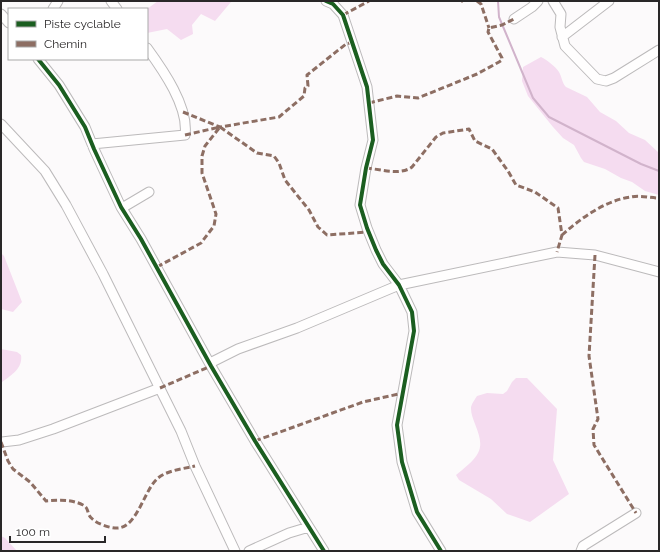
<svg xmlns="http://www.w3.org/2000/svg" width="660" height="552" font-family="Raleway,sans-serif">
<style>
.green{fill:#f5dcf0}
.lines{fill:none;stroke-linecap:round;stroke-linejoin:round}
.stream{stroke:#d1b3cb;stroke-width:2}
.minor-casing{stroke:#bcbabb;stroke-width:11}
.minor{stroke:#fffefe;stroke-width:9}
.quiet{stroke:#8d6e63;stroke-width:3;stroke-dasharray:6 3;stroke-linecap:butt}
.cycleway-casing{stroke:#fff;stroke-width:6}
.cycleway{stroke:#1b5e20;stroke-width:4}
</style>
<rect width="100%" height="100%" fill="#fcfafb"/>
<path class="green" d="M158,1H230L231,2L215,21L201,14L192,25L193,34L181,40L167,29L147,33V9Z
M541,57C547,60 555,66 559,72C562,77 562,83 566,87L587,97L600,112L616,121L629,133L645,140L658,152L659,154V195L645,191L632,182L621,178L605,169L584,162L581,158L574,145L563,138L553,127L528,96L522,81L523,67Z
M1,253L4,256L22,302L13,312L1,309Z
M1,349L17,352L21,355C23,369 11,375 1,383Z
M516,378H527L557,409L553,460L569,494L530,522L507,514L491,499L459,480L456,475C463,469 474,461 478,453C486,438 470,421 471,407C472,403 475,399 477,396L487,393L503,394L507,391L512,382Z
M1,536L5,538L17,551H1Z"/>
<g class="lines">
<path class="stream" d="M498,1L499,17L533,98L549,117L641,164L659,171"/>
<defs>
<path id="minor" d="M111,1L117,9
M326,1L333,4L343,15L367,87L373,140L366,168L360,205L367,228L376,250L383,264L399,285L412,312L414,331L397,425L402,462L417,512L441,551
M553,1L561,14L560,27L565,46L597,79L606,81L614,78L659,50
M53,9L58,1
M1,14L9,23
M514,19L532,7L538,1
M562,37L609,1
M38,59L59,85L85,127L94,149L121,207L141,239L211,366L255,441L324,551
M1,124L45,171L66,205L103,274L181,431L195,466L235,551
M92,144L185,135C189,107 163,70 147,48
M122,208L149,192
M210,363L238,349L297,328L399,285L557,252L595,255L659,272
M2,442L19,440L53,429L160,388
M249,551L289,533L309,527
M581,551L583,546L636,513"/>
</defs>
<use href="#minor" class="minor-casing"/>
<use href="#minor" class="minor"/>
<path class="quiet" d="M461,1H463
M477,1L481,4L489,28
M343,15L369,1
M369,103L397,96L418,98L477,74L499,62L502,60V58L488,32L489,28L502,25L514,19
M183,112L220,127L279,117L304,96L305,88L308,86L307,75L346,44L353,42
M185,135L220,127L257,153L274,156L279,163L285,180L309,210L318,227L327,235L368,232
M366,168C380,169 400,176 412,167L436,137L443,133L469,129L475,141L492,149L508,171L516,185L535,192L558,208L562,235L557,252
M562,235C581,218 606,200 631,197C640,195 650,198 659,198
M595,255L589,356L598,419L593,429L594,445L636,513
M157,267L201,243L214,226L216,214L202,173V156L205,146L220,127
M160,388L211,366
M255,441L363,402L403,393
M1,442L8,461L13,469L30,482L46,501C59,500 71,499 83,505C88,508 87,510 89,515C93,523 111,529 119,528C138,525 144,490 158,478C168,470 183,469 195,466"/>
<defs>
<path id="cycleway" d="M326,1L333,4L343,15L367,87L373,140L366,168L360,205L367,228L376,250L383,264L399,285L412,312L414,331L397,425L402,462L417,512L441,551
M38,59L59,85L85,127L94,149L121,207L141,239L211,366L255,441L324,551"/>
</defs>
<use href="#cycleway" class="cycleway-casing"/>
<use href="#cycleway" class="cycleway"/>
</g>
<rect width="660" height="552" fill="none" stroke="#292728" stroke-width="4"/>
<rect x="8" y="8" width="140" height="52" fill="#ffffff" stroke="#a9a9a9"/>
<rect x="16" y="21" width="20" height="6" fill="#1b5e20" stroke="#a9a9a9"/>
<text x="44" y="28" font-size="12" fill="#292728">Piste cyclable</text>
<rect x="16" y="41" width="20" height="6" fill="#8d6e63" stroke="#a9a9a9"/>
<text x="44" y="48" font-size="12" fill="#292728">Chemin</text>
<path d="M10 536v6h95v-6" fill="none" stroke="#292728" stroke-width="2"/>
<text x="16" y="536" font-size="12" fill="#292728" stroke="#ffffff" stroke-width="3" paint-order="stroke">100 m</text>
</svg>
